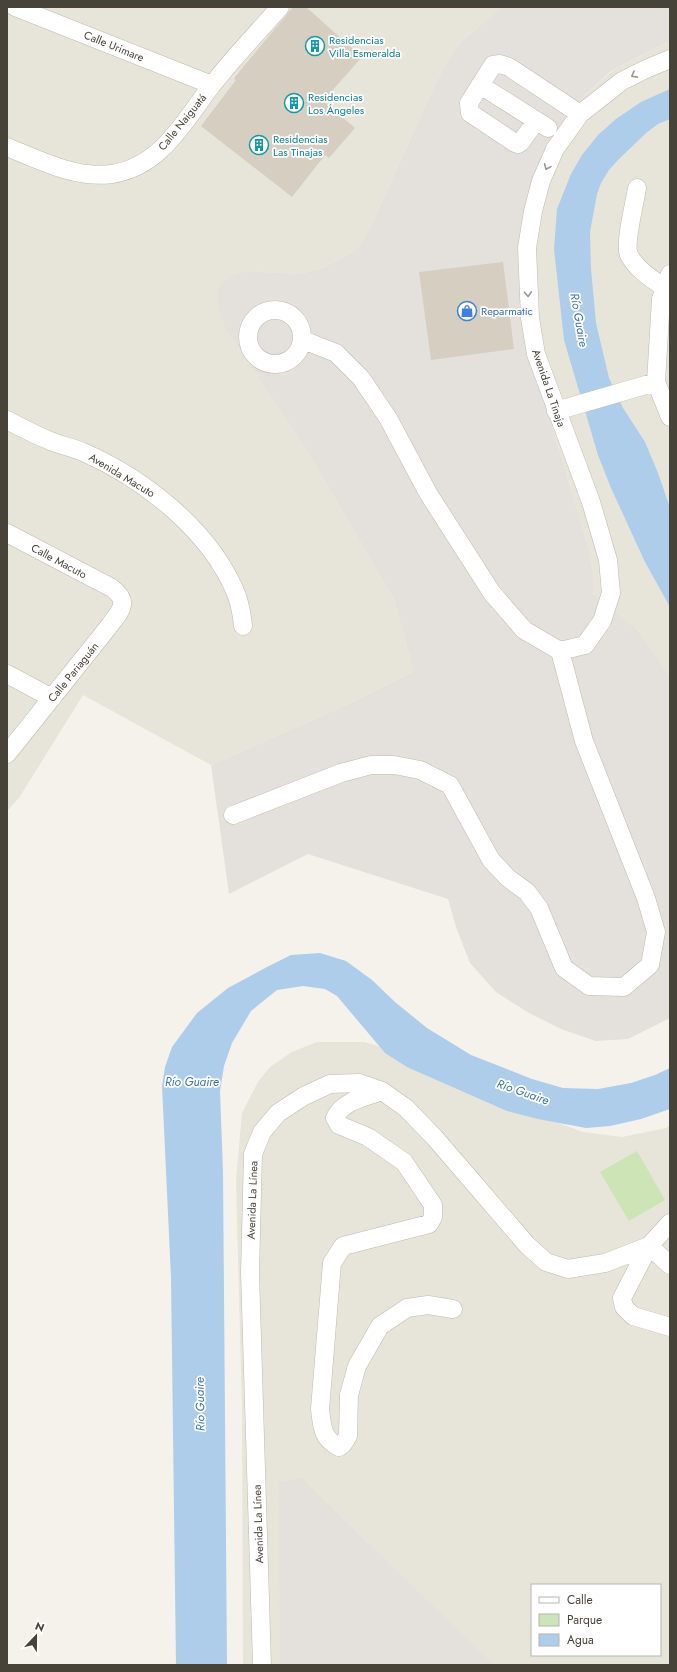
<svg xmlns="http://www.w3.org/2000/svg" width="677" height="1672" font-family="Jost,sans-serif">
<style>
.residential{fill:#e7e4d9;fill-rule:evenodd}
.industrial{fill:#e4e1dc}
.green{fill:#cde4b7}
.water{fill:#adcdeb}
.building{fill:#d5cec1}
.lines{fill:none;stroke-linecap:round;stroke-linejoin:round}
.minor-casing{stroke:#bfbaae;stroke-width:19}
.minor{stroke:#fff;stroke-width:18}
.oneway{stroke:#9a9892}
.labels{text-anchor:middle;stroke-width:3.5;stroke-linejoin:round;paint-order:stroke}
.culture-label{font-size:11px;fill:#0d838f;stroke:#fff;text-anchor:start}
.street-label{font-size:11px;fill:#484339;stroke:#fff}
.shop-label{font-size:11px;fill:#366cbe;stroke:#fff;text-anchor:start}
.water-label{font-size:12px;font-style:italic;fill:#3b73ab;stroke:#fff}
</style>
<rect width="100%" height="100%" fill="#f4f2eb"/>
<path class="residential" d="M7,7H503L481,24L457,46L437,80L370,228L356,250L325,267L300,274L246,271L226,330L309,454L394,600L414,671L344,706L211,765L83,695L19,798L7,811Z
M670,41V676L638,630L593,596L595,585L590,554L540,384L527,330L519,285L518,251L521,225L530,189L544,152L568,115L588,92L612,71Z
M317,1042H364L378,1046L484,1096L583,1132L622,1137L666,1128L670,1125V1665H243L242,1409L236,1181L242,1113L258,1082L270,1067L292,1052ZM532,1585H660V1655H532Z"/>
<path class="industrial" d="M503,7H670V41L611,71L588,92L568,115L544,152L530,189L521,225L518,251L519,285L527,330L540,384L590,554L595,585L593,595L638,630L670,676V1018L628,1039L596,1041L561,1029L529,1013L496,992L470,963L456,927L448,899L308,854L229,894L211,765L344,706L414,671L394,600L309,454L226,330L218,306V287L229,277L246,271L300,274L325,267L356,250L370,228L437,80L457,46L481,24Z
M301,1478L494,1665H280L279,1482Z"/>
<path class="green" d="M637,1151L665,1200L629,1221L600,1172Z"/>
<path class="water" d="M670,89V119L658,124L646,133L618,160L609,170L601,183L597,194L590,232L591,269L596,323L609,378L623,408L645,442L658,473L670,508V607L645,562L611,488L598,455L564,340L554,249L557,209L571,174L582,155L598,135L616,119L641,102Z
M320,953L346,961L372,980L395,1002L427,1028L471,1055L532,1079L563,1088L598,1089L631,1083L655,1075L670,1068V1109L641,1119L610,1126L586,1128L538,1119L507,1111L407,1067L385,1053L337,996L325,989L303,986L277,990L251,1011L232,1043L224,1066L220,1091L223,1172L227,1665H176L171,1277L162,1086L165,1067L172,1047L197,1013L228,988L267,967L291,955Z"/>
<path class="building" d="M293,7H306L362,57L323,101L355,128L329,158L325,155L292,197L201,126L236,80L234,78Z
M503,262L514,349L431,360L419,272Z"/>
<g class="lines">
<defs>
<path id="minor" d="M15,7L212,85
M480,85L548,128
M536,121L521,142L518,144L515,143L470,113L469,103L493,65L500,64L509,67L580,114
M7,147C39,160 76,179 112,174C162,166 184,121 212,85C233,58 257,33 280,7
M637,188C635,202 624,244 629,255C637,270 652,279 665,288
M670,274L661,299L656,382L670,417
M248 337a27 27 0 1 1 54 0a27 27 0 1 1-54 0Z
M556,411L656,382
M7,420C20,427 34,434 48,440C59,445 71,447 83,452C145,479 212,532 237,596C240,605 242,616 243,626
M7,533L112,588C130,602 121,610 110,625L7,754
M560,651L585,645L602,621L611,593L608,560L591,502L536,354L530,318L527,248L533,211L541,181L555,149L580,114L622,81L646,69L670,59
M7,674L52,698
M233,815L341,773L371,765H394L420,770L450,785L491,860L508,878L527,892L539,908L564,968L589,986L624,987L650,965L656,932L646,898L584,741L560,651L524,630L492,593L428,493L388,418L361,378L336,353L303,340
M382,1091C365,1097 342,1101 335,1118L339,1125L368,1137L404,1162L433,1205V1217L429,1224L343,1246L332,1263L320,1409C322,1426 322,1439 339,1447L343,1444L348,1436L349,1395L357,1366L380,1326L407,1308L428,1305L453,1309
M649,1246L622,1298L624,1307L633,1316L670,1327
M649,1246L670,1265
M262,1665L250,1273L253,1154L262,1132L278,1113L304,1096L330,1084L359,1083L382,1091L406,1108L435,1138L527,1245L546,1262L568,1269L605,1263L649,1246L670,1223"/>
</defs>
<use href="#minor" class="minor-casing"/>
<use href="#minor" class="minor"/>
</g>
<defs><path id="oneway-chevron" d="M-2-3.5L2.5 0L-2 3.5" fill="none" stroke-width="1.6" stroke-linecap="round" stroke-linejoin="round"/></defs>
<g class="oneway">
<use href="#oneway-chevron" transform="translate(634 75) rotate(152)"/>
<use href="#oneway-chevron" transform="translate(547 167) rotate(114)"/>
<use href="#oneway-chevron" transform="translate(528 294) rotate(87)"/>
</g>
<defs>
<symbol id="building-ring" viewBox="-11 -11 22 22"><circle r="9.5" fill="#fff" stroke="#0f9aa8" stroke-width="1.5"/><path d="M-4-6H4V6H1V3H-1V6H-4ZM-2.5-4.3h1.7v1.8h-1.7ZM.8-4.3h1.7v1.8H.8ZM-2.5-1h1.7V.8h-1.7ZM.8-1h1.7V.8H.8Z" fill="#0f9aa8"/></symbol>
<symbol id="shop-ring" viewBox="-11 -11 22 22"><circle r="9.5" fill="#fff" stroke="#3f7fe0" stroke-width="1.5"/><path d="M-5-2.5h2.3a2.7 3.5 0 0 1 5.4 0H5L5.5 6h-11ZM-1.5-2.5h3a1.5 2.3 0 0 0-3 0Z" fill="#3f7fe0"/></symbol>
</defs>
<g fill-rule="evenodd">
<use href="#building-ring" x="304" y="35" width="22" height="22"/>
<use href="#building-ring" x="283" y="92" width="22" height="22"/>
<use href="#building-ring" x="248" y="134" width="22" height="22"/>
<use href="#shop-ring" x="456" y="300" width="22" height="22"/>
</g>
<g class="labels">
<g class="culture-label">
<text x="329" y="44">Residencias<tspan x="329" dy="13">Villa Esmeralda</tspan></text>
<text x="308" y="101">Residencias<tspan x="308" dy="13">Los Ángeles</tspan></text>
<text x="273" y="143">Residencias<tspan x="273" dy="13">Las Tinajas</tspan></text>
</g>
<g class="street-label">
<text transform="translate(114 46) rotate(22)" y="4">Calle Urimare</text>
<text transform="translate(182 122) rotate(-51)" y="4">Calle Naiguatá</text>
<text transform="translate(549 388) rotate(71)" y="4">Avenida La Tinaja</text>
<text transform="translate(122 475) rotate(31)" y="4">Avenida Macuto</text>
<text transform="translate(59 561) rotate(28)" y="4">Calle Macuto</text>
<text transform="translate(73 672) rotate(-51)" y="4">Calle Pariaguán</text>
<text transform="translate(252 1200) rotate(-88)" y="4">Avenida La Línea</text>
<text transform="translate(258 1524) rotate(-92)" y="4">Avenida La Línea</text>
</g>
<g class="shop-label">
<text x="481" y="315">Reparmatic</text>
</g>
<g class="water-label">
<text transform="translate(579 320) rotate(80)" y="4">Río Guaire</text>
<text x="192" y="1086">Río Guaire</text>
<text transform="translate(523 1092) rotate(19)" y="4">Río Guaire</text>
<text transform="translate(200 1404) rotate(-91)" y="4">Río Guaire</text>
</g>
</g>
<rect width="677" height="1672" fill="none" stroke="#484339" stroke-width="16"/>
<rect x="531" y="1584" width="130" height="72" fill="#ffffff" stroke="#b6b4b0"/>
<rect x="539" y="1597" width="20" height="6" fill="#ffffff" stroke="#b6b4b0"/>
<text x="567" y="1604" font-size="12" fill="#484339">Calle</text>
<rect x="539" y="1614" width="20" height="12" fill="#cde4b7" stroke="#b6b4b0"/>
<text x="567" y="1624" font-size="12" fill="#484339">Parque</text>
<rect x="539" y="1634" width="20" height="12" fill="#adcdeb" stroke="#b6b4b0"/>
<text x="567" y="1644" font-size="12" fill="#484339">Agua</text>
<g transform="translate(36 1636) rotate(22)" stroke="#ffffff" stroke-width="3" paint-order="stroke">
<path d="M0-3L7 15L0 10L-7 15Z" fill="#484339"/>
<text y="-6" font-size="11" font-weight="bold" text-anchor="middle" fill="#484339">N</text>
</g>
</svg>
